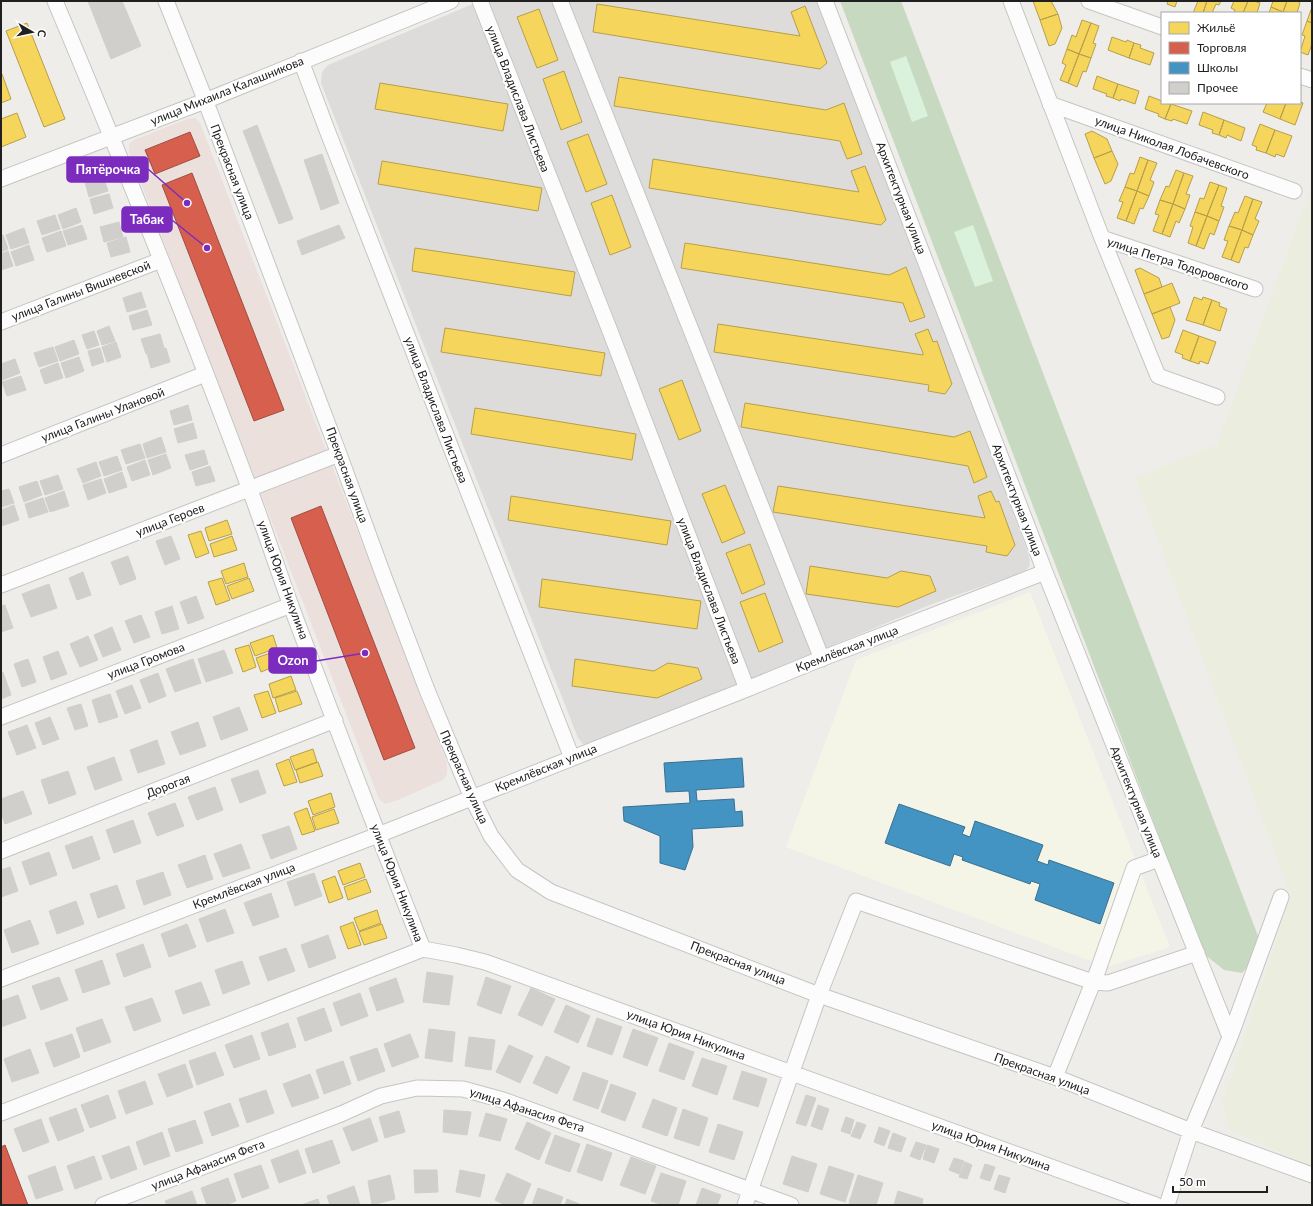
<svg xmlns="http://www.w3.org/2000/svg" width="1313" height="1206" font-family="Lato,sans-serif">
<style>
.residential{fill:#dddcda}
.commercial{fill:#ebe0dc}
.education{fill:#f4f5e6}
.farmland{fill:#ebedde}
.forest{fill:#c7dac1}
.park{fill:#daf1dc}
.homes{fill:#f6d55c;stroke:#b69f4a}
.shops{fill:#d6604d;stroke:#9f4d40}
.schools{fill:#4393c3;stroke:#387092}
.building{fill:#d1cfcc;stroke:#d1cfcb}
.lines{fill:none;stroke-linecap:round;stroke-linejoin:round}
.street-casing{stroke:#c5c5c3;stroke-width:17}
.street{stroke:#fcfcfc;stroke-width:15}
.labels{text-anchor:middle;stroke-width:4;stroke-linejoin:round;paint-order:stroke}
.street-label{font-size:12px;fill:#202020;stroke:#fff}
.leader{fill:none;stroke:#7b2cbf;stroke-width:1.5}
.callout-dot{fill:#7b2cbf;stroke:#fff;stroke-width:1.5}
.callout{fill:#7b2cbf;stroke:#7b2cbf;stroke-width:1.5}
.callout-label{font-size:13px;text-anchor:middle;font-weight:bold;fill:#fff}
</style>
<rect width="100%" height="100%" fill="#eeede9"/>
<path class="residential" d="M480,1H821L1028,553L1030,561L1029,567L1025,571L932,604L600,742L591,745L583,744L578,738L321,83L322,72L328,65Z"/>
<path class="commercial" d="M195,118L200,123L447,763V774L443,780L398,800L385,804L379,799L129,152V144L134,140L187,119Z"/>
<path class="education" d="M1030,592L1170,947L1107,967L786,847L856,660Z"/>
<path class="farmland" d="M1312,185V1166L1230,1130L1222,1103L1291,896L1135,478L1217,445Z"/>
<path class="forest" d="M840,1H901L1263,949L1242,973L1224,970L1204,954Z"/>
<path class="park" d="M906,56L928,116L912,122L890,62Z
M973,225L993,281L975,287L954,232Z"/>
<path class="homes" d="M1033,1H1051L1058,14L1040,20Z
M1168,1H1177L1175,7L1167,4Z
M1198,1H1207L1203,13H1193Z
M1207,1H1221L1219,5L1216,4L1212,13H1203Z
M1234,1H1248L1243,13H1234L1235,10L1231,8Z
M1248,1H1254L1260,3L1257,13H1243Z
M1273,1H1287L1283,12L1271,7Z
M1287,1H1297L1300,3L1297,13L1283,12Z
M597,4L800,36L791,12L805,6L827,63L820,69L593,32Z
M1271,7L1283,12V13H1269Z
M1312,7V23L1307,21Z
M539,9L558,60L537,68L517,17Z
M1058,14L1062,28L1055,44L1049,46L1040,20Z
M1082,20L1091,23L1079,54L1067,49L1072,35L1076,37Z
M1307,21L1312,23V44L1308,55L1300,52L1305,36L1302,35Z
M27,23L65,119L44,127L6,31Z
M1091,23L1099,26L1093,43L1096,44L1091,58L1079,54Z
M1112,37L1126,42L1127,40L1134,43L1129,58L1108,50Z
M1134,43L1141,45L1140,48L1154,53L1150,65L1129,58Z
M1067,49L1079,54L1068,83L1060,80L1066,65L1062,63Z
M1079,54L1091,58L1086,72L1083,71L1077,87L1068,83Z
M564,71L582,122L561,130L543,79Z
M2,74L11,99L1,103V75Z
M1097,76L1118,84L1113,98L1106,96L1107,94L1093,89Z
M619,77L826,110L844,103L862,154L847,159L840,141L614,106Z
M380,83L508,104L503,131L375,109Z
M1118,84L1139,91L1135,104L1121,99L1120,101L1113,98Z
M1149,96L1162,101V103L1171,104L1165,119L1158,116L1159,114L1145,109Z
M1300,102L1303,103L1295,125L1280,119L1286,103Z
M1267,103H1286L1280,119L1263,112Z
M1171,104L1192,111L1187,124L1173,119L1172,121L1165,119Z
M1203,112L1224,120L1219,135L1212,133L1213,130L1199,125Z
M17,113L26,137L1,147V119Z
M1224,120L1245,128L1241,141L1227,135L1226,138L1219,135Z
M1260,124L1275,130L1266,153L1256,150L1257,147L1252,145Z
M1275,130L1292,136L1284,157L1276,154L1275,157L1266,153Z
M1092,131L1107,139L1112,151L1094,158L1085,134Z
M588,134L607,184L586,192L567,142Z
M1112,151L1118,164L1111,181L1105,184L1094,158Z
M1140,157L1148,160L1137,191L1125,187L1130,173L1134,174Z
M653,159L859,192L851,171L865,166L886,220L881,225L649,188Z
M1148,160L1157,163L1150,180L1154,182L1149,196L1137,191Z
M382,161L542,188L538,211L378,184Z
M1176,170L1184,173L1173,204L1160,200L1166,186L1169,187Z
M1184,173L1193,176L1186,194L1190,195L1185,209L1173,204Z
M1210,182L1219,185L1207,216L1195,212L1200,198L1204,199Z
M1219,185L1227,188L1221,206L1224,207L1219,221L1207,216Z
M1125,187L1137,191L1126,221L1117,218L1123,202L1119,201Z
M1137,191L1149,196L1143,209L1140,208L1134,224L1126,221Z
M612,195L631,247L610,255L591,203Z
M1245,196L1253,199L1242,230L1229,226L1235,212L1238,213Z
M1253,199L1262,202L1255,219L1259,221L1253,235L1242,230Z
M1160,200L1173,204L1162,234L1153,231L1159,215L1155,214Z
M1173,204L1185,209L1179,223L1176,221L1170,237L1162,234Z
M1195,212L1207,216L1196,246L1188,243L1193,227L1190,226Z
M1207,216L1219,221L1214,235L1210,233L1204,249L1196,246Z
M1229,226L1242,230L1231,260L1222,257L1228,241L1224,240Z
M1242,230L1253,235L1248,248L1245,247L1239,263L1231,260Z
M685,243L889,275L906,267L925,317L910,322L903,303L681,268Z
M415,248L575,272L571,296L412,271Z
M1140,268L1159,278L1162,287L1144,294L1135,270Z
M1172,283L1180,303L1152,314L1144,294Z
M1194,297L1202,300L1203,297L1212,300L1203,325L1186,320Z
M1212,300L1220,303L1219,306L1227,309L1220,331L1203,325Z
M1170,307L1175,320L1169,337L1162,339L1152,314Z
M718,324L923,355V353L915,334L928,329L933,342L937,341L952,384L945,394L928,391L929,385L714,352Z
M445,328L605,353L601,376L441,352Z
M1183,330L1199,336L1190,361L1182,358L1183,355L1175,352Z
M1199,336L1216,342L1208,364L1200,361L1199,364L1190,361Z
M682,380L701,431L679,440L659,389Z
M745,403L954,437L970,431L987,477L974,483L968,466L741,427Z
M475,408L636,434L632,460L471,434Z
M725,485L745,533L722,543L702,494Z
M778,486L985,518L978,496L991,491L996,502L999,501L1015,545L1007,556L986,552L987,546L773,512Z
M511,496L671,521L667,545L508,520Z
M227,520L232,534L209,541L205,528Z
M201,531L209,553L196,558L188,535Z
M232,536L237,550L214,557L210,544Z
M750,544L765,584L742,594L726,553Z
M244,563L248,577L226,584L221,571Z
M810,566L887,578L901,571L930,576L936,591L898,607L806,594Z
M222,578L230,600L216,605L208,582Z
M249,578L254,591L232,599L227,586Z
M542,579L701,601L697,629L539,607Z
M765,593L783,642L759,652L740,602Z
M273,635L277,648L255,656L250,643Z
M249,645L256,667L243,672L235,649Z
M279,650L283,663L261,672L256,658Z
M575,659L654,671L668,663L698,668L702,679L657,698L572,686Z
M291,676L296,690L273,698L269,684Z
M268,691L276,713L262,718L254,695Z
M297,691L302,704L279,712L275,698Z
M313,749L317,762L295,770L290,757Z
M289,759L297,782L284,786L276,764Z
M318,762L323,776L300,783L296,770Z
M331,793L335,807L313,815L308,801Z
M307,808L315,831L302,835L294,813Z
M334,809L339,823L316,830L312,817Z
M360,863L365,877L343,885L338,871Z
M335,876L343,898L329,903L322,881Z
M366,879L371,892L348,900L344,887Z
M377,910L381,923L359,931L354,918Z
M353,922L361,945L348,949L340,927Z
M382,924L387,938L364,945L359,932Z"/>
<path class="shops" d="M190,132L200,156L155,174L145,150Z
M192,173L284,410L254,421L162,185Z
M321,506L415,748L384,760L291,518Z
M5,1145L28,1205H1V1147Z"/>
<path class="schools" d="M742,758L744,787L696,790L697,801L734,799L735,812L742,811L743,826L692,829L693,847L685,870L660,863V836L624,821L623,807L690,803L689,791L666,792L664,763Z
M899,804L965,827L962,834L970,837L975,821L1043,845L1037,861L1048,865L1049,860L1114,883L1100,924L1035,900L1040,884L1031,881L1030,884L962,860L963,857L954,854L950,866L885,843Z"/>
<path class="building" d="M88,1H122L141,46L111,59Z
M257,125L293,219L279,224L243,131Z
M322,154L339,203L321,210L304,160Z
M103,176L108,191L89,197L85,182Z
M109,194L113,208L94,214L90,199Z
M76,208L81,222L63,229L58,215Z
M55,215L60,229L42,235L37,221Z
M119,222L123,237L104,242L100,227Z
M82,225L87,239L68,245L63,231Z
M339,225L345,238L302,255L297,241Z
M24,228L29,243L11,249L6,235Z
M61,231L66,246L47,252L42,238Z
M3,235L8,249L1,252V236Z
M126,237L130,252L111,257L107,243Z
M29,245L34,260L16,266L11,252Z
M8,251L13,266L1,270V254Z
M141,292L146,307L127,312L123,298Z
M147,310L152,325L133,330L129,316Z
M109,326L115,341L102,345L97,331Z
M94,331L99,345L87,349L82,335Z
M160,334L164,348L146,354L141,339Z
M74,340L79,354L60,361L55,347Z
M116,342L121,357L107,362L102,347Z
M53,347L58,361L39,367L34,353Z
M100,348L104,362L92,366L88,351Z
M166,348L170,362L151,368L147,353Z
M79,357L84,371L66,378L61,363Z
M15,359L20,373L2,380L1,364Z
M58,363L63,378L45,384L40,370Z
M21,376L26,390L7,396L2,382Z
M188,405L192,420L174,425L170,411Z
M193,423L197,438L178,443L174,429Z
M161,437L166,452L147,458L143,444Z
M140,444L145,458L126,464L121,450Z
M204,450L208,464L190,470L185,455Z
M166,454L171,468L153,475L148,460Z
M117,456L122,470L104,476L99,462Z
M145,460L150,475L132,481L127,467Z
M96,462L101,476L83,483L77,469Z
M210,466L215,481L196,486L192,472Z
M122,472L127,487L109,493L104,479Z
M58,475L63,489L45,495L40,481Z
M101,479L106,493L88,500L83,485Z
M37,481L42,495L24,502L19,487Z
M9,489L14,503L1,507V491Z
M64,491L69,506L50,512L45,498Z
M43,498L48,512L29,518L25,504Z
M14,505L19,520L1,526V510Z
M171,536L180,559L165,565L156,541Z
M128,556L136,579L120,585L111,562Z
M83,572L91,595L77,600L69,578Z
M49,584L57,608L31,617L22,594Z
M196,596L204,618L188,624L180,602Z
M5,605L13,628L1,632V606Z
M172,606L179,629L162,634L155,612Z
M141,615L150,637L134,643L125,621Z
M112,627L121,650L103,657L94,635Z
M88,636L98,660L80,667L70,644Z
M224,650L233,673L206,682L198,659Z
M58,651L67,674L51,680L43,657Z
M28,659L36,682L22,687L14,664Z
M193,659L201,683L175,692L166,669Z
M3,672L11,695L1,699V673Z
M158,673L166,696L149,703L140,680Z
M132,685L141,708L125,714L116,691Z
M110,694L118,717L99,723L92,700Z
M81,704L88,726L75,730L67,708Z
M239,707L248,730L221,740L213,717Z
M50,717L59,739L43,745L35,723Z
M198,722L206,746L180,755L171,732Z
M27,725L36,748L17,755L8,732Z
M157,740L165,764L138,773L130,750Z
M114,757L122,780L95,790L87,767Z
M258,770L266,793L240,803L231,779Z
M68,771L76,794L49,804L41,780Z
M215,787L223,810L197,820L188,797Z
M23,791L32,814L5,824L1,813V799Z
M175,803L184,826L157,836L148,813Z
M133,820L141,843L114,853L106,830Z
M289,826L297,849L271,859L262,835Z
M92,836L100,859L73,869L65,846Z
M241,844L250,868L223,877L214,854Z
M49,852L57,875L30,885L22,862Z
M205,855L213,879L187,888L178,865Z
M10,867L18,891L1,897V870Z
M163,872L171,895L144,905L136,881Z
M314,873L322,896L295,906L287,882Z
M117,885L125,908L98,918L90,894Z
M271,893L279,917L253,926L244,903Z
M76,901L84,924L57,934L49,911Z
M225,909L234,933L207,942L199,919Z
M30,920L39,944L12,953L4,930Z
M187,924L196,947L169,957L161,934Z
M328,935L336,958L309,968L301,945Z
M143,944L151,967L124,977L116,954Z
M286,948L295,971L268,981L259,957Z
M102,960L110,984L83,993L75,970Z
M242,961L250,984L223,994L215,970Z
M427,972L453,976L449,1005L423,1002Z
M59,977L68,1000L41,1010L32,986Z
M486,977L511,986L501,1014L477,1005Z
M396,978L404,1002L377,1011L369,988Z
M201,982L210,1005L183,1014L175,991Z
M531,988L555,999L542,1026L518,1015Z
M360,993L368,1016L341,1026L333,1003Z
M18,995L26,1018L1,1027V1001Z
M152,998L161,1021L134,1031L125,1007Z
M566,1005L590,1016L578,1043L554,1032Z
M324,1008L332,1031L305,1041L297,1018Z
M597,1018L622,1027L612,1055L587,1046Z
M102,1019L111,1042L84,1052L76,1028Z
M288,1023L296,1047L269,1056L261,1033Z
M429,1029L455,1032L452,1062L425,1058Z
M633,1029L658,1038L647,1066L623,1057Z
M72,1034L80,1057L54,1067L45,1043Z
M410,1034L419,1057L392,1067L384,1044Z
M252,1035L260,1059L234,1068L225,1045Z
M469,1037L495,1040L491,1070L465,1066Z
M669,1043L694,1052L684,1080L659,1071Z
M509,1045L533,1056L520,1083L496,1072Z
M377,1048L385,1071L358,1081L350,1057Z
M30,1049L39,1073L12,1082L4,1059Z
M215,1052L224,1075L197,1085L189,1061Z
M546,1056L570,1067L557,1094L533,1083Z
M702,1058L727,1066L717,1095L692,1086Z
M343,1061L351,1084L324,1094L316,1070Z
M185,1064L193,1087L167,1097L158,1074Z
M742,1071L767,1079L758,1107L733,1099Z
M583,1072L608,1081L598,1109L573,1100Z
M310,1074L319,1098L292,1107L283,1084Z
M145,1081L153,1104L126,1114L118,1091Z
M611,1084L636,1093L625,1121L601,1112Z
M266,1090L274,1113L247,1123L239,1099Z
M108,1095L116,1118L90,1128L81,1105Z
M806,1095L816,1098L806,1126L796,1123Z
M653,1099L677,1108L667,1136L642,1127Z
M230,1103L239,1126L212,1136L204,1112Z
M818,1105L829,1109L822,1130L811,1126Z
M76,1108L84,1131L58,1141L49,1118Z
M683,1109L708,1118L699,1146L674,1138Z
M444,1110L471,1112L467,1135L443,1132Z
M399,1111L405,1132L385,1138L379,1117Z
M486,1113L507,1119L500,1141L479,1136Z
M846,1117L854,1120L850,1134L841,1131Z
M370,1118L378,1141L352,1151L343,1128Z
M41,1119L49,1142L23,1152L14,1129Z
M195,1120L203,1143L176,1152L168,1129Z
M527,1122L551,1133L539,1160L515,1149Z
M857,1122L866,1125L860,1139L851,1136Z
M718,1124L743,1132L734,1160L709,1152Z
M879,1127L890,1131L884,1146L874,1142Z
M162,1132L170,1156L144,1165L136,1142Z
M893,1133L906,1138L901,1152L888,1148Z
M555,1135L580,1144L570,1172L545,1163Z
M332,1140L340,1163L313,1173L305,1149Z
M916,1142L926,1145L920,1160L910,1156Z
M587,1144L612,1153L602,1181L577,1172Z
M927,1145L939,1149L934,1163L923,1159Z
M129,1146L137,1169L111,1179L102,1156Z
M298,1150L306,1173L279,1183L271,1160Z
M94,1156L102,1179L75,1189L67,1166Z
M792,1156L817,1164L808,1192L783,1184Z
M631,1157L656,1166L645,1194L620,1185Z
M954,1158L964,1161L959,1174L949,1170Z
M965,1162L972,1165L967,1179L959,1177Z
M985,1164L995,1167L990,1181L980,1178Z
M261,1165L269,1188L242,1198L234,1174Z
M55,1166L63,1190L36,1199L28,1176Z
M829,1166L854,1174L845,1202L820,1194Z
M414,1170H437L438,1192L415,1193Z
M460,1170L485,1175L480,1197L456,1192Z
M507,1173L531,1184L522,1205H505L495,1200Z
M661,1173L686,1181L678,1205H663L651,1201Z
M390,1175L395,1199L372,1205L368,1181Z
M858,1175L883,1183L876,1205H856L849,1203Z
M999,1175L1010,1178L1005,1193L994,1189Z
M228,1178L236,1201L226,1205H207L201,1188Z
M354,1186L360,1205H330L327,1196Z
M538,1188L563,1197L560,1205H532Z
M702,1188L721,1195L717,1205H696Z
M192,1191L197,1205H167L165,1201Z
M898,1191L923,1199L922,1205H894Z
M318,1199L320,1205H301Z
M567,1199L582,1205H565Z"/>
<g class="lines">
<defs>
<path id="street" d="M55,1C123,163 189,325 250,490C264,528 277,567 291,606C334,721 378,835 423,949L456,955L485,962L1156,1205
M166,1L201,89L339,454L384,577L427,690L472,798L491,836L517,870L551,892L819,995L1055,1077L1191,1131L1312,1175
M480,1L610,331L747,689
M560,1L822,659
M825,1L1045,572L1230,1037L1191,1131L1167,1205
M1011,1L1102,238L1158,376L1217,397
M1089,1L1162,27
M301,61L327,130L572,758
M1300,76L1312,80
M1050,104L1294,191
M1,179L205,101L451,1
M1102,238L1255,289
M1,322L161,260
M1,455L205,374
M1,585L339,454
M1,717L291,605
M1,851L335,720
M1,979L378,835L747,689L813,662L1045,572
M1230,1037L1281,897
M1055,1077L1098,970L1134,868L1159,859
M1,1113L423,949
M103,1205L341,1114L381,1096L417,1088L463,1089L503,1100L791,1205
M745,1205L819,995L856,901L1093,982L1108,983L1197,953"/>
</defs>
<use href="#street" class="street-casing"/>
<use href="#street" class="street"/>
</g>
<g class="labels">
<g class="street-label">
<text transform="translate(227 91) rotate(-22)" y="4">улица Михаила Калашникова</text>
<text transform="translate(518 99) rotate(69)" y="4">улица Владислава Листьева</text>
<text transform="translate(1172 148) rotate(20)" y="4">улица Николая Лобачевского</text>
<text transform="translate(232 172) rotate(69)" y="4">Прекрасная улица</text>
<text transform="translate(901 198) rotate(69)" y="4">Архитектурная улица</text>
<text transform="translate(1178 264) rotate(18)" y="4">улица Петра Тодоровского</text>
<text transform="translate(81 291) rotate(-21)" y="4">улица Галины Вишневской</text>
<text transform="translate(436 410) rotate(69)" y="4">улица Владислава Листьева</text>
<text transform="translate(103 415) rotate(-21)" y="4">улица Галины Улановой</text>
<text transform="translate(347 475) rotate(70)" y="4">Прекрасная улица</text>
<text transform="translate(1017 500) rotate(69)" y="4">Архитектурная улица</text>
<text transform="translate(170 520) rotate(-21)" y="4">улица Героев</text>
<text transform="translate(283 580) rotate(70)" y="4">улица Юрия Никулина</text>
<text transform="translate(709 591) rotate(69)" y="4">улица Владислава Листьева</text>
<text transform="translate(847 649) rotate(-21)" y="4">Кремлёвская улица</text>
<text transform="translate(146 661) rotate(-21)" y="4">улица Громова</text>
<text transform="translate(546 768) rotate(-22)" y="4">Кремлёвская улица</text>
<text transform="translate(464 777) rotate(66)" y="4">Прекрасная улица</text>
<text transform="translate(168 786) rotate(-21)" y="4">Дорогая</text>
<text transform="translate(1136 802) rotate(68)" y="4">Архитектурная улица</text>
<text transform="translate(397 883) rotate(69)" y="4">улица Юрия Никулина</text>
<text transform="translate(244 886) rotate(-21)" y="4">Кремлёвская улица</text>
<text transform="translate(738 963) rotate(21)" y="4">Прекрасная улица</text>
<text transform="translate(686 1035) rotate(20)" y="4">улица Юрия Никулина</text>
<text transform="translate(1042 1074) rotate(20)" y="4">Прекрасная улица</text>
<text transform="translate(527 1110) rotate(18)" y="4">улица Афанасия Фета</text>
<text transform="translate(991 1146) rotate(20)" y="4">улица Юрия Никулина</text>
<text transform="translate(208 1165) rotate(-21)" y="4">улица Афанасия Фета</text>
</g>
</g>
<path class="leader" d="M187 203L148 169M207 248L172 220M365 653L316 661"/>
<g class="callout-dot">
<circle cx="187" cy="203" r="4"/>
<circle cx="207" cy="248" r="4"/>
<circle cx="365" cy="653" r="4"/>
</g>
<g class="callout">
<rect x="67" y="157" width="81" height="25" rx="4"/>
<rect x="122" y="207" width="50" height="25" rx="4"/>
<rect x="269" y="648" width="47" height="25" rx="4"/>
</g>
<g class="callout-label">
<text x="108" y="174">Пятёрочка</text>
<text x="147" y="224">Табак</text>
<text x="293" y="665">Ozon</text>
</g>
<rect width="1313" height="1206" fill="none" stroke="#202020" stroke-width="4"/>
<rect x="1161" y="12" width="140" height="92" fill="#ffffff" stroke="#a6a6a6"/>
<rect x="1169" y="22" width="20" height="12" fill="#f6d55c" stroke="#a6a6a6"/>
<text x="1197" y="32" font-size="12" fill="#202020">Жильё</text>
<rect x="1169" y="42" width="20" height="12" fill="#d6604d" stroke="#a6a6a6"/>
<text x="1197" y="52" font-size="12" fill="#202020">Торговля</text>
<rect x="1169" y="62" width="20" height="12" fill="#4393c3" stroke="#a6a6a6"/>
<text x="1197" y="72" font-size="12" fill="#202020">Школы</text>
<rect x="1169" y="82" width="20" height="12" fill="#d1cfcc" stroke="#a6a6a6"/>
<text x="1197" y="92" font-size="12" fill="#202020">Прочее</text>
<g transform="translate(32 32) rotate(99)" stroke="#ffffff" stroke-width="3" paint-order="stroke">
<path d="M0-3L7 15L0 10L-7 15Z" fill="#202020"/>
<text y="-6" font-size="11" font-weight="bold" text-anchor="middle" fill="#202020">С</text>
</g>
<path d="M1173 1186v6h94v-6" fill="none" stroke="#202020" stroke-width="2"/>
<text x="1179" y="1186" font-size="12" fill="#202020" stroke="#ffffff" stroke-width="3" paint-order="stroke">50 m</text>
</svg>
